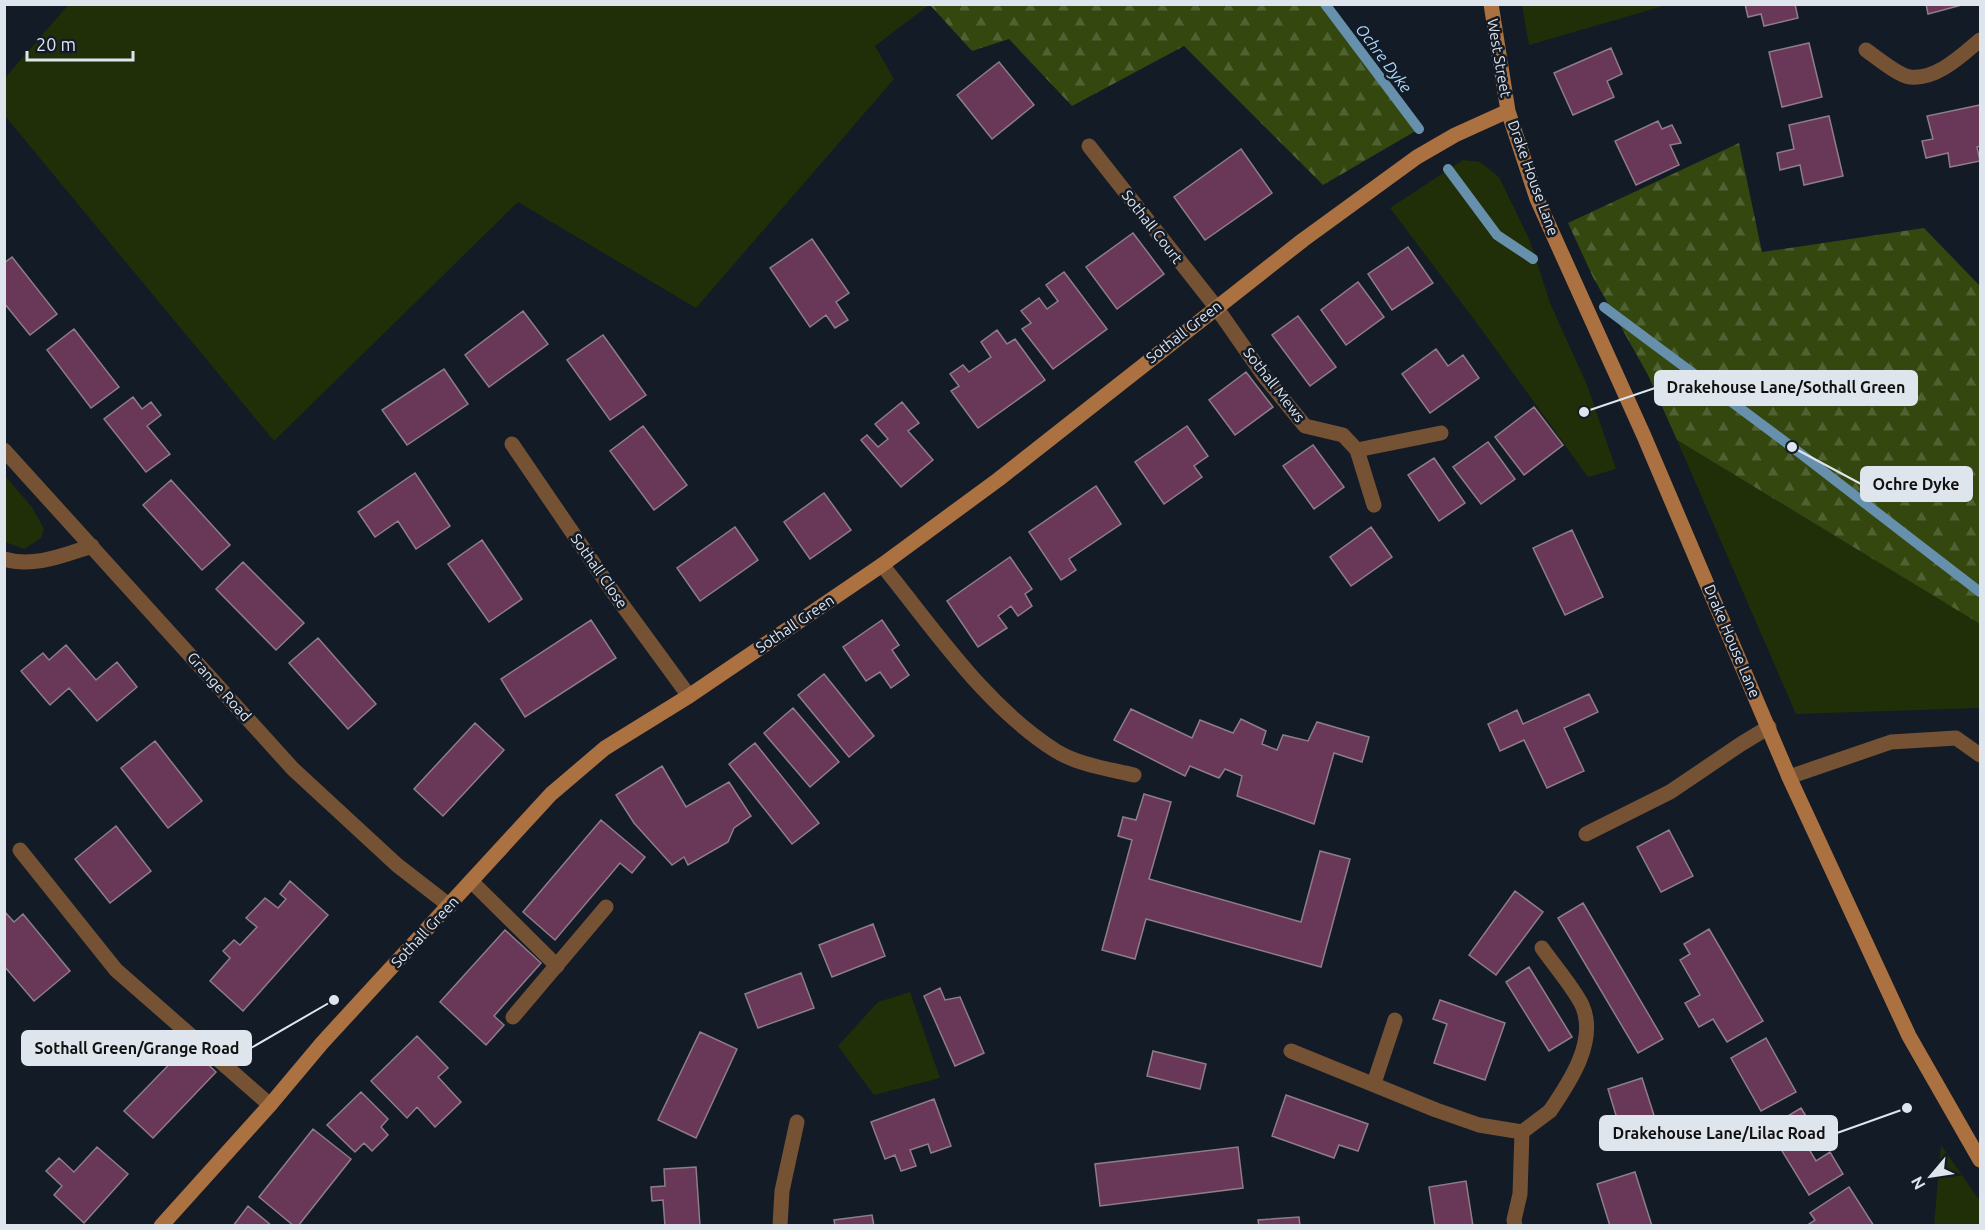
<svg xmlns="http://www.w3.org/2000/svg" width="1985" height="1230" font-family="Ubuntu,sans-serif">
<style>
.green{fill:#202f07}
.forest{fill:url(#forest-firs)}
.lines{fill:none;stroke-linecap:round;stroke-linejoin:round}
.stream{stroke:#6790ad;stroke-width:10}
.building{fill:#693758;stroke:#8e7d87;stroke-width:1.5}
.lane{stroke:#765235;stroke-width:15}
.street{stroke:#765235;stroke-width:15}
.secondary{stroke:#ab7140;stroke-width:15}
.labels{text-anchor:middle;stroke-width:5;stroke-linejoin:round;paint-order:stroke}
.street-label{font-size:15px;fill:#dfe5ed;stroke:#131b27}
.water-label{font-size:16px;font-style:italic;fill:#abdafd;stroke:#131b27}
.leader{fill:none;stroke:#dfe5ed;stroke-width:2}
.callout-dot{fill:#dfe5ed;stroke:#131b27;stroke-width:2}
.callout{fill:#dfe5ed;stroke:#dfe5ed;stroke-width:2}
.callout-label{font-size:16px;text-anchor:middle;font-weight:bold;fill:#111}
</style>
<defs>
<pattern id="forest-firs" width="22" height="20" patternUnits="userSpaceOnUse" patternTransform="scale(1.5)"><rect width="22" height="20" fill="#33470f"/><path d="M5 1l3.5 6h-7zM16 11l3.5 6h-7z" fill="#506132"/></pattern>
</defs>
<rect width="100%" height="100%" fill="#131b27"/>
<path class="green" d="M69,4H929V5L875,46L894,79L696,308L518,202L274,441L5,116V78Z
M1522,5V4L1667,5L1529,45Z
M1463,160L1480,162L1499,177L1530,241L1550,303L1587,385L1616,469L1588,477L1479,326L1390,208Z
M1677,440L1980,624V708L1796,714Z
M4,475L32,507L44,529L41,538L24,549L5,542Z
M910,992L940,1078L874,1095L838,1046L878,1002Z
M1941,1145L1980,1201V1225H1934Z"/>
<path class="forest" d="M930,5H1320L1419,129L1323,185L1184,46L1072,106L1009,39L972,51Z
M1739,143L1762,252L1924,228L1980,286V624L1677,440L1648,375L1593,277L1568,223Z"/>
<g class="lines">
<path class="stream" d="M1325,4L1419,129
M1448,169L1497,235L1533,259
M1604,307L1792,447L1980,592"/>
</g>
<path class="building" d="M1745,4H1795L1798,18L1764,26L1761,14L1748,17Z
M1926,4H1962V5L1928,14Z
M1809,43L1822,97L1782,107L1769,52Z
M1611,48L1622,74L1607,81L1614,97L1573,115L1554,73Z
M999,62L1034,105L992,139L957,95Z
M1980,105V146L1977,147L1980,161L1950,167L1948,153L1926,158L1922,141L1933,139L1927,116Z
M1829,116L1843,176L1804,185L1800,165L1780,170L1777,153L1794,149L1789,125Z
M1658,121L1662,129L1672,125L1681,143L1670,145L1679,165L1636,185L1615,141Z
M1241,149L1272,193L1205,240L1174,197Z
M1133,233L1164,274L1117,309L1086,267Z
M812,239L849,293L836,302L848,320L835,328L826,315L810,327L770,268Z
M1408,247L1433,283L1392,310L1368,274Z
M12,257L57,314L30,335L4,303V263Z
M1064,272L1107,329L1053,369L1022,329L1031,323L1021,311L1039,298L1047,309L1058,301L1046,285Z
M1358,282L1384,317L1346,345L1321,310Z
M523,311L548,344L489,387L465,355Z
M1298,316L1336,367L1310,386L1272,335Z
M74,329L119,387L91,408L47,350Z
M997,330L1007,344L1015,339L1045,380L978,428L951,391L959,386L950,374L963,365L969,372L991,357L981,342Z
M603,335L646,395L610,420L567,360Z
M1436,349L1448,366L1463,355L1479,378L1430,413L1402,374Z
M444,369L468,404L407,445L382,410Z
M1246,372L1273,407L1235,435L1209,400Z
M133,397L142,409L151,402L161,415L147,426L170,454L146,472L104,419Z
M902,402L919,423L908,431L933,460L901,487L861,440L867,435L878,447L888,439L875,424Z
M1534,407L1563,445L1524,475L1495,437Z
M643,426L687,485L654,510L610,451Z
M1187,426L1208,456L1194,466L1202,477L1164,504L1135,462Z
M1488,442L1515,479L1481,504L1453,467Z
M1313,445L1344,487L1314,509L1283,466Z
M1434,458L1465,503L1439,521L1408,475Z
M415,473L450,526L416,549L398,521L375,537L358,512Z
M171,480L230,545L202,570L143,505Z
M1096,486L1121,524L1069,559L1076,570L1061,580L1029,532Z
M824,493L851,530L810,559L784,522Z
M735,527L758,560L700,601L677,568Z
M1371,527L1392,557L1351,586L1330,557Z
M1572,530L1603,597L1565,615L1533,548Z
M482,540L522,599L489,622L448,564Z
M1010,557L1032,589L1025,594L1032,606L1018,616L1011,606L998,616L1007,628L978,647L947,601Z
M243,562L304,623L276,650L216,589Z
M591,620L616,658L525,717L501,679Z
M882,620L899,645L892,650L909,675L891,688L880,672L866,681L843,647Z
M318,638L376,704L348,729L289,663Z
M66,645L96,680L117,662L137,687L97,721L69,688L50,705L21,671L43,653L49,660Z
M824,674L874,736L849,757L798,695Z
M1589,694L1598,712L1564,728L1584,771L1547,788L1524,740L1500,751L1488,724L1517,710L1523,724Z
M793,708L839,762L810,787L764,733Z
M1131,709L1192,738L1200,720L1233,733L1241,719L1266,731L1262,744L1277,750L1283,735L1308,741L1317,722L1369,737L1362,762L1334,753L1314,824L1237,796L1242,776L1225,769L1219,778L1190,766L1185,776L1114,740Z
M475,723L504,750L443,816L414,789Z
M155,741L202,801L168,828L121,768Z
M755,743L819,823L792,844L729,764Z
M662,766L686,807L729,782L751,816L734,828L728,842L688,865L684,857L672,865L634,823L616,795Z
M1144,794L1171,802L1149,879L1301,922L1320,851L1350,859L1321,967L1146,919L1135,959L1102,950L1132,840L1118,836L1123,817L1136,820Z
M601,820L645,857L632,873L620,863L555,940L523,912Z
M116,826L151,871L110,903L75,859Z
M1669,830L1693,876L1661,892L1637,847Z
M290,881L328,915L243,1011L210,981L230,958L223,951L234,940L240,945L257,927L246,918L265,898L278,908L286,899L280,894Z
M1515,891L1543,912L1496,975L1469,955Z
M1583,903L1663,1039L1638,1053L1558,918Z
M4,911L14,922L23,914L70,971L34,1001L4,966Z
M873,924L885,956L832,977L819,945Z
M1709,929L1763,1021L1727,1042L1713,1019L1699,1027L1685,1003L1700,995L1680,960L1690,954L1684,944Z
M505,930L541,963L494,1016L504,1025L486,1045L440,1002Z
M1529,967L1572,1037L1549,1051L1506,982Z
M801,973L814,1008L758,1028L745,994Z
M940,988L945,1000L960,997L984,1053L955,1066L924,996Z
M1440,1000L1505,1023L1485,1080L1434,1063L1447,1024L1433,1019Z
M700,1032L737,1049L696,1138L658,1120Z
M417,1036L448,1068L438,1077L461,1102L435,1127L417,1107L407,1118L371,1081Z
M1766,1038L1796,1092L1761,1111L1731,1058Z
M188,1045L216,1072L153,1138L124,1111Z
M1153,1051L1206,1064L1200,1089L1147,1076Z
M1642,1078L1661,1137L1626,1148L1608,1089Z
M361,1092L388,1119L381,1127L388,1135L372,1151L364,1143L355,1152L327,1125Z
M1286,1095L1368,1124L1358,1151L1339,1145L1334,1158L1272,1136Z
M934,1099L951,1146L931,1153L928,1144L910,1150L916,1166L901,1171L895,1155L885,1159L871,1122Z
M1801,1108L1815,1131L1803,1139L1816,1161L1830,1152L1843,1174L1809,1195L1768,1128Z
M313,1129L351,1159L298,1226H294L259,1197Z
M97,1147L128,1174L84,1223L54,1195L62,1186L46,1171L59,1158L74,1172Z
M1238,1147L1243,1188L1100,1206L1095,1164Z
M696,1167L700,1226H665L663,1200L652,1201L651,1187L665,1186L664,1169Z
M1635,1172L1652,1226H1610L1597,1184Z
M1466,1181L1473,1226H1435L1429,1187Z
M1849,1187L1874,1226H1806L1815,1220L1810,1213Z
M248,1206L272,1226H233Z
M872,1215L874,1226H835L834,1220Z
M1299,1217L1300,1226H1259L1258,1220Z"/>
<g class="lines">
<path class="lane" d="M1089,146L1216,307
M1357,450L1441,433
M4,559C34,568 64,555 92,546
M882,565C935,630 985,706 1056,751C1079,765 1109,769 1134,775
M1789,777L1891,742L1956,738L1980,755
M1586,834L1670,792L1741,744L1769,727
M20,850L116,970L270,1105
M471,881L557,966
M1542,948C1554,965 1573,987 1582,1005C1598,1041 1569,1083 1550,1111
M513,1017L606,907"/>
<path class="street" d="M1866,50C1876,57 1899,76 1910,77C1937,80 1962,55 1980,40
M1216,307L1264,376L1305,426L1343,435L1357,450L1374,505
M512,444L613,592L689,696
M4,450L293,769L397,865L450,906
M1291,1051L1436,1110L1479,1125L1522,1132L1550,1111
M1374,1083L1395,1020
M780,1226L782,1191L797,1122
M1515,1226L1514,1220L1520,1194L1522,1132"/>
<path class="secondary" d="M1491,4L1508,111L1537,199L1644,436L1789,777L1909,1036L1980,1160
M161,1226L270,1105L322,1043L551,794L605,748L689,696L882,565L999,479L1303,240L1417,157L1455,135L1508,111"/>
</g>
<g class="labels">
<g class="street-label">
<text transform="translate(1499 58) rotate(80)" y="5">West Street</text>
<text transform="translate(1533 178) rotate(70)" y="5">Drake House Lane</text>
<text transform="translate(1152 227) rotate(52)" y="5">Sothall Court</text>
<text transform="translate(1184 332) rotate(-38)" y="5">Sothall Green</text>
<text transform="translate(1274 385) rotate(52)" y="5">Sothall Mews</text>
<text transform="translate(599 571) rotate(55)" y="5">Sothall Close</text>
<text transform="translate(795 624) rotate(-34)" y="5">Sothall Green</text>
<text transform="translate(1732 641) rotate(67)" y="5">Drake House Lane</text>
<text transform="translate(219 687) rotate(48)" y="5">Grange Road</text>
<text transform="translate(425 932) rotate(-47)" y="5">Sothall Green</text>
</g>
<g class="water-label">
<text transform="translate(1384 58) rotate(53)" y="6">Ochre Dyke</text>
</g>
</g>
<path class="leader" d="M1584 412L1655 388M1792 447L1861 484M334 1000L251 1048M1907 1108L1837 1133"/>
<g class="callout-dot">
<circle cx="1584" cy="412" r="6"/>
<circle cx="1792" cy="447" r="6"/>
<circle cx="334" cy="1000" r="6"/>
<circle cx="1907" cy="1108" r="6"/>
</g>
<g class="callout">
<rect x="1655" y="371" width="262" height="34" rx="6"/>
<rect x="1861" y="467" width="111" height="34" rx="6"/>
<rect x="22" y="1031" width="229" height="34" rx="6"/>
<rect x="1600" y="1116" width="237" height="34" rx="6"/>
</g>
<g class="callout-label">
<text x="1786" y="393">Drakehouse Lane/Sothall Green</text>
<text x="1916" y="490">Ochre Dyke</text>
<text x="137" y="1054">Sothall Green/Grange Road</text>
<text x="1719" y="1139">Drakehouse Lane/Lilac Road</text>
</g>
<rect width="1985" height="1230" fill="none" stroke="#dfe5ed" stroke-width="12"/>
<g transform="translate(1931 1176) rotate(241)" stroke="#131b27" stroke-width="4.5" paint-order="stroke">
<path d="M0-4.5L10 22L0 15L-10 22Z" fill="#dfe5ed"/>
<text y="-9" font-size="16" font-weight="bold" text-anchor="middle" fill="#dfe5ed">N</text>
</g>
<path d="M27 51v9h106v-9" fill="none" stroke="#dfe5ed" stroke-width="3"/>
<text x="36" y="51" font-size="18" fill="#dfe5ed" stroke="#131b27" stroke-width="4.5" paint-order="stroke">20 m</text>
</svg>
